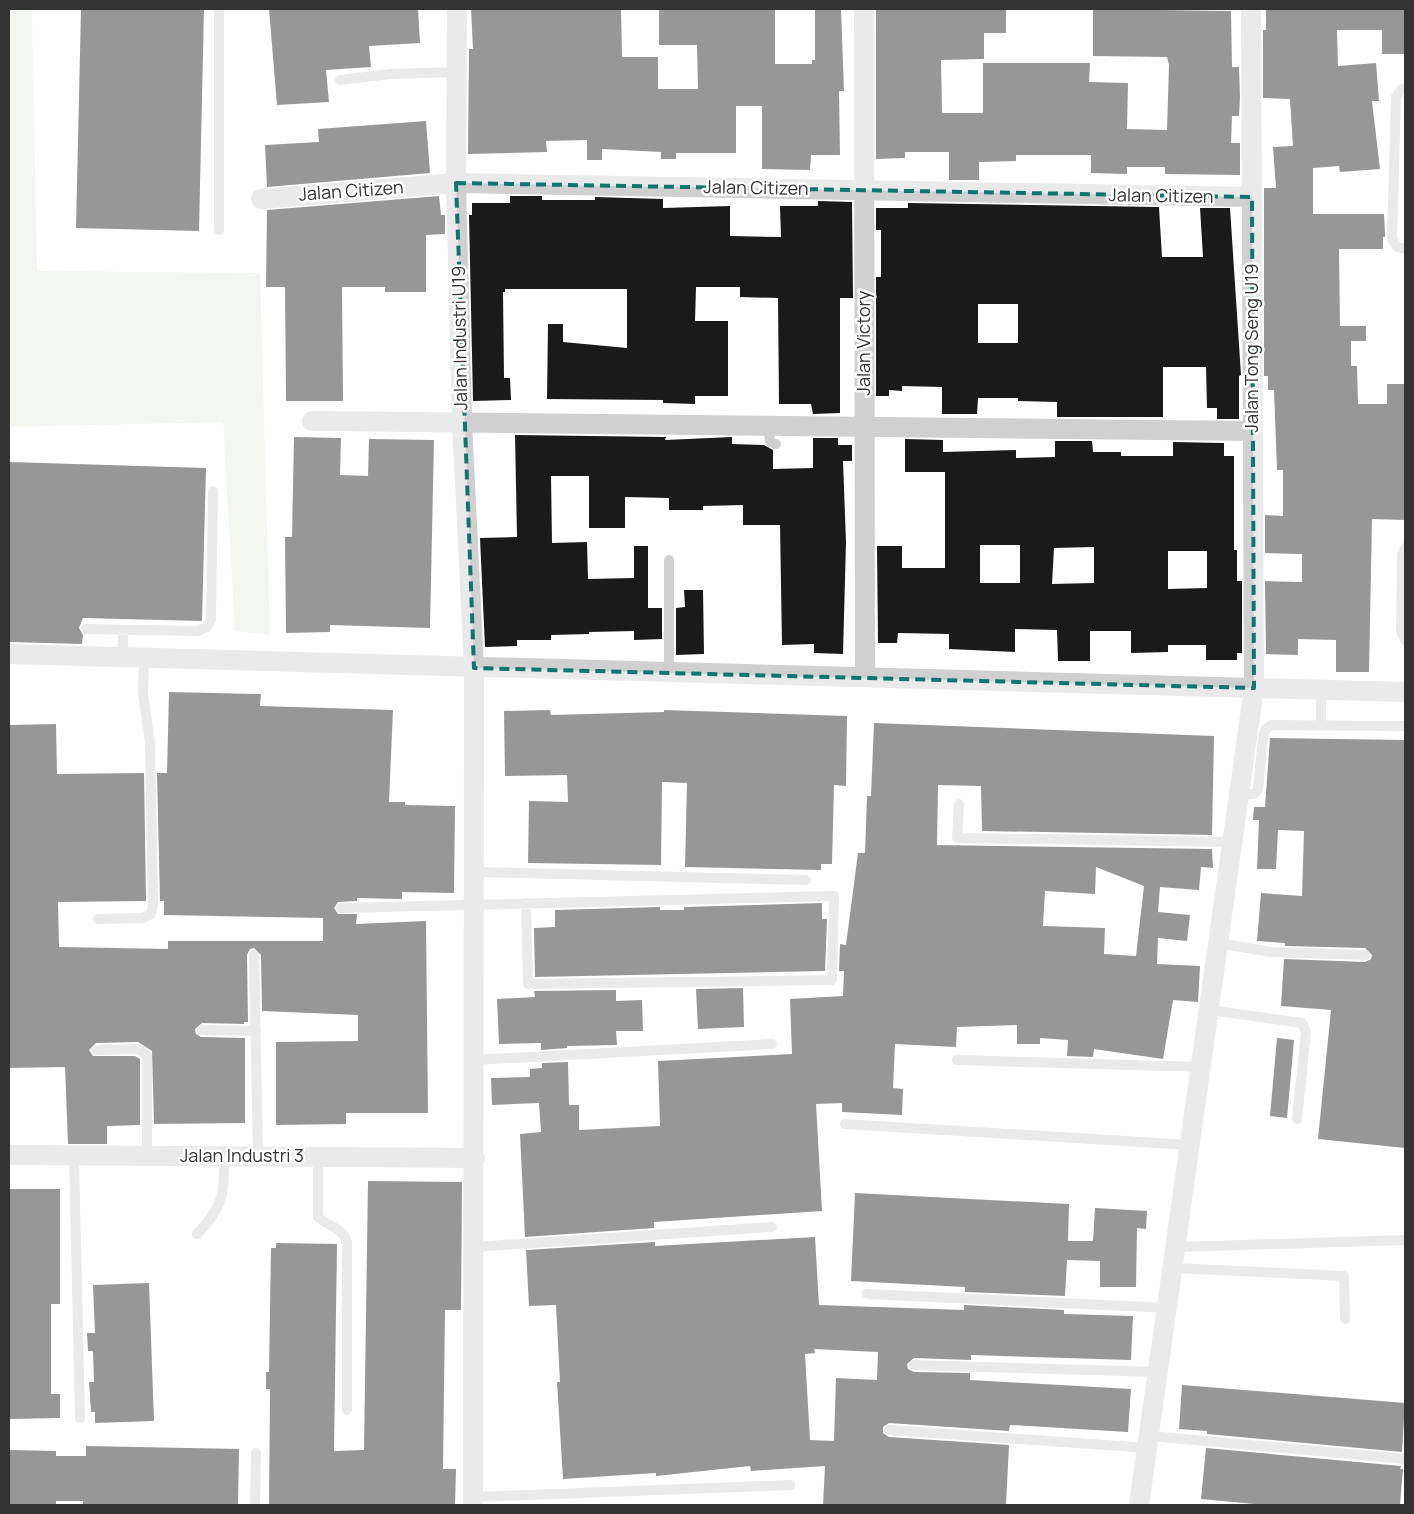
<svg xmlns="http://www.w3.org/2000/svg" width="1414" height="1514" font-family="Manrope,sans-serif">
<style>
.green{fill:#e6ecdf}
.building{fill:#1a1a1a;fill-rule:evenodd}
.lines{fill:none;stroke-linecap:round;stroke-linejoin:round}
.lane{stroke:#d0d0d0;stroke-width:10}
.street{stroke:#d0d0d0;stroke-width:20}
.marked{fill:none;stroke:#0f766e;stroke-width:4;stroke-dasharray:10 6;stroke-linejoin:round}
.labels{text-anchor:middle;stroke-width:5;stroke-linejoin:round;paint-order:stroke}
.street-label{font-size:18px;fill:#333;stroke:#fff}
</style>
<rect width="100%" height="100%" fill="#fff"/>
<path class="green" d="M9,9H32L37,271L260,273L270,635L235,631L223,422L9,427Z"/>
<path class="building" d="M81,9H204L199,231L76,228Z
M269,9H418L420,43L369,46L371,67L326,70L329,102L277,105Z
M471,9H621L622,57H658V89H698L697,45H659V9H775V64H812V60H815V9H841L844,91H839L840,155H811L810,170L762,169V106H736V153H676V159H661V152L602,149V160H587V140L546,141L547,152L468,154L469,49H473Z
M876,9H1006V33H984V59L941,60L942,113H983V63H1090L1089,82L1128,83L1127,129L1167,130L1169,65L1167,57L1093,56V9L1231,11L1232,67H1239L1240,97L1239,116H1232L1231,143H1240V175L1165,174V167H1127V174L1091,173V155H1016V161L979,162V180H949V152H905V158L876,159Z
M1266,9H1405V54H1382V30H1337L1338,66L1376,63L1379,101H1372L1380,169L1340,172L1339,166L1313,168V214H1384L1385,234V237H1383V249H1339L1340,326H1366V341H1351V366H1357L1358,404H1387V384H1405V520L1372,519L1369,672H1336V640L1298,639V655L1266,654L1265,581L1302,582V554L1265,553V515L1283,516V470H1277L1274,390H1268V376H1264V188H1276L1273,147L1293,146L1290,99L1263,98V30H1266Z
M426,121L430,173L267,187L265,145L319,142L318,129Z
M439,196L441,215H445V234L426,235V292H385V287H342L343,401H286L285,287H266L267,210Z
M510,196H542V200H595V197L663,199V208L730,206V236L781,237L780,206H818V201L852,202L853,298H840V413L813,414L811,404H779L778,298L740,297V287H696L695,321H728V396H695V404L663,403V400L547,399L548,324H563V342L627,348V289H505V292H503L504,378H510L511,400L473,401L469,215H472V203H510Z
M908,203L1159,207L1162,257H1203L1200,208H1230L1241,375L1239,376V419H1217V408H1207L1206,367H1163V417H1057V402L1018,401V398H978L977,414H942V387L902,386V391L889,390V396H876V277H881V230H876V208H908ZM978,304H1018V343H978Z
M515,435L666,437L665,440L732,437V444L764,445L773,450V469L813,468V438H838V445H852V461H843L846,542L843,654L814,653V644L782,645L780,525H743V505L703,506V510H669V498L625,497V528H589V476H551L552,543L587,542L588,579L634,578V546H648V608H662V639L634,640V631L589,632V634L551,635V640H517V646L485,647L480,538L517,537Z
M294,437L341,438L340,475L368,476L369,439L434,440L430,628L330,625V632L286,633L285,537H292Z
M905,439L943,440V452L1016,450V458L1055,457V441H1092L1093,452H1121V456H1173V442L1224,443V456H1234V550H1237V581H1242V653H1237V660H1206V645H1168V652L1131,653V631H1090V661H1058L1057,630L1015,629V652L949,649V634L898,633L897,643H878L877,546H902V568H945V472H905ZM980,545H1020V583H980ZM1094,547V583L1052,584L1054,548ZM1168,551H1207V588L1168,589Z
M9,462L206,468L202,621L83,618L79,628L83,635L82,644L9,642Z
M684,590H703L704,654L676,655V608L685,607Z
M169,692L261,694L260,706L393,710L389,802H405V805L455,806L454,893L402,892V899L357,898V901L338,902L334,908L338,914H357L356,924L426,921L428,1113H346V1124L276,1125V1042L358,1041V1015L262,1011L261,955L254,948L250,949L247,955L248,1022H244V1024L202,1023L195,1029L196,1034L201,1037L245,1038V1123L154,1124L152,1051L138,1042L96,1043L89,1050L93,1056H135L140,1059V1125L107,1126V1144H68L65,1067L9,1068V725L56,724L57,774L144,773L146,901L58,902L59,947L168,949V941H323V918L164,915V901H160L157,773H167Z
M550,710L551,715L664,712V710L847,716L846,786L834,785L832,864H821V870L685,867L687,783L662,782L661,865L528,863L529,801L568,802L567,775L505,776L504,711Z
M874,723L1214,736L1212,835L982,831L981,786L938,785L937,845L1212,849L1213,868L1201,867L1199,890L1160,887L1158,912L1190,915L1187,941L1158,938L1157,964L1200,966L1198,1002L1173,1000L1163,1059L1094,1049L1093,1057L1067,1056L1068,1040L1040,1038V1044H1017V1025L957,1027L956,1047L895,1044L893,1088L903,1089L902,1115L842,1112V1103L816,1104L822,1211L654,1222V1228L525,1237L520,1134L541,1132L539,1103L492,1105L491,1078L530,1077V1069L542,1068V1063L568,1062L569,1105H579V1130L660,1126L658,1061L792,1054L790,999L843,996L844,971H839L840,944L846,945L858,853H865L867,796H871ZM1096,867L1144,886L1136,956L1104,954L1105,928L1043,926L1045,891L1095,894Z
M1270,738L1405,740V1148L1318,1139L1331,1010L1281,1006L1284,959L1365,962L1371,959L1372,955L1365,948L1285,946V943L1257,941L1261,893L1302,896L1304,831L1278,830L1276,869H1257L1259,820H1253L1254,807H1265Z
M822,903V919H827L825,971L535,977L534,928L555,927V910L660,907V910H684V907Z
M743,988L744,1027L698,1029L696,989Z
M616,990V1001L642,1000L643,1031H616L617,1045L567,1046V1048L541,1050V1043L499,1044L497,999L535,997L534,991Z
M1277,1038L1294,1040L1287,1118L1270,1116Z
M368,1181L462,1182L461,1310H445L443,1469H456L455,1505H269L270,1389H266V1372H269L271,1248H276V1243L337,1244L334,1451L364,1450Z
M9,1189H60V1304H51V1394H60V1418L9,1419Z
M855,1193L1069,1204L1068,1241H1093L1095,1208L1147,1211L1146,1229L1137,1228L1136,1287H1100V1261L1067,1260L1065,1296L965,1292V1287L851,1281Z
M815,1237L819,1305L964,1310V1305L1064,1310V1314L1133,1316L1131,1360L971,1355V1360L914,1358L907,1364L908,1369L914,1372L970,1373V1380L1131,1389L1128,1432L1010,1425L1009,1431L889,1423L883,1427V1433L889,1437L1009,1445L1006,1505H823L825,1466L751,1471L750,1466L656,1476V1473L563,1479L557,1382H560L556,1305L529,1306L526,1250L655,1242V1246ZM814,1349L878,1352L877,1380L836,1378L834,1441L810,1440L805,1354L815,1353Z
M149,1283L154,1421L95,1423V1412H91L89,1382H94L93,1351H88L87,1333H95L93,1285Z
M1182,1385L1405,1403L1402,1452L1207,1434V1431L1179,1429Z
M86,1446L239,1449L238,1505H83V1501H56V1505H9V1450L56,1451V1456H86Z
M1206,1448L1401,1466L1400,1469H1403L1400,1505H1265L1201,1499Z"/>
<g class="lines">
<path class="lane" d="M219,9V230
M340,80L390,74L457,72
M1405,88L1401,89L1396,97L1392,239L1397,247L1405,249
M768,426L770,442L776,444
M1405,548L1402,555L1401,631L1405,640
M669,560V672
M86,629L198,631L207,627L211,619L213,491
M123,657V630
M1321,724V690
M1239,794H1254L1258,790L1263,737L1265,730L1271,725L1405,726
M959,804L957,838L1233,842
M474,872L806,880
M341,908L834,896L832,980L528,984L526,903
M98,919L143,918L151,914L153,905L150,743L143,693L144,658
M1219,943L1270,952L1365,955
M254,955L258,1156
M1210,1010L1302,1023L1306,1032L1297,1119
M202,1030L256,1031
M96,1050L136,1049L142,1051L147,1056V1156
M474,1060L772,1044
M957,1060L1202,1067
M845,1124L1191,1145
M74,1156L80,1418
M318,1157V1217C328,1226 345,1229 347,1243V1410
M197,1234C224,1206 224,1194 224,1156
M474,1247L772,1227
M1177,1247L1405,1240
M1174,1268L1344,1276L1345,1319
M867,1294L1169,1308
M914,1365L1160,1372
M889,1430L1148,1448
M1150,1436L1405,1459
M473,1497L790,1485
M255,1505L256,1453"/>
<path class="street" d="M457,9L456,183L462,422L474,668L473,1505
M864,9L865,677
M261,199L456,183L1252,197
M312,421L1253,431
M9,654L1405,692
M9,1155L475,1158
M1139,1505L1254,688L1251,9"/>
</g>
<path d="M0 0H1414V1514H0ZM456,183L1252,197L1254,688L474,668Z" fill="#fff" fill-opacity=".55" fill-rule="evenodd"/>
<path class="marked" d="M456,183L1252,197L1254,688L474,668Z"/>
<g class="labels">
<g class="street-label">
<text transform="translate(756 188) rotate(1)" y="6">Jalan Citizen</text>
<text transform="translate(351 191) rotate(-4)" y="6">Jalan Citizen</text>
<text transform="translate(1161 196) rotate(1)" y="6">Jalan Citizen</text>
<text transform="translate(460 338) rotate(-91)" y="6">Jalan Industri U19</text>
<text transform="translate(864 343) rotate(-90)" y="6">Jalan Victory</text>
<text transform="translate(1252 348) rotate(-90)" y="6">Jalan Tong Seng U19</text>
<text x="242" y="1162">Jalan Industri 3</text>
</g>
</g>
<rect width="1414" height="1514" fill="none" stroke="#333333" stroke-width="20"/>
</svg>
